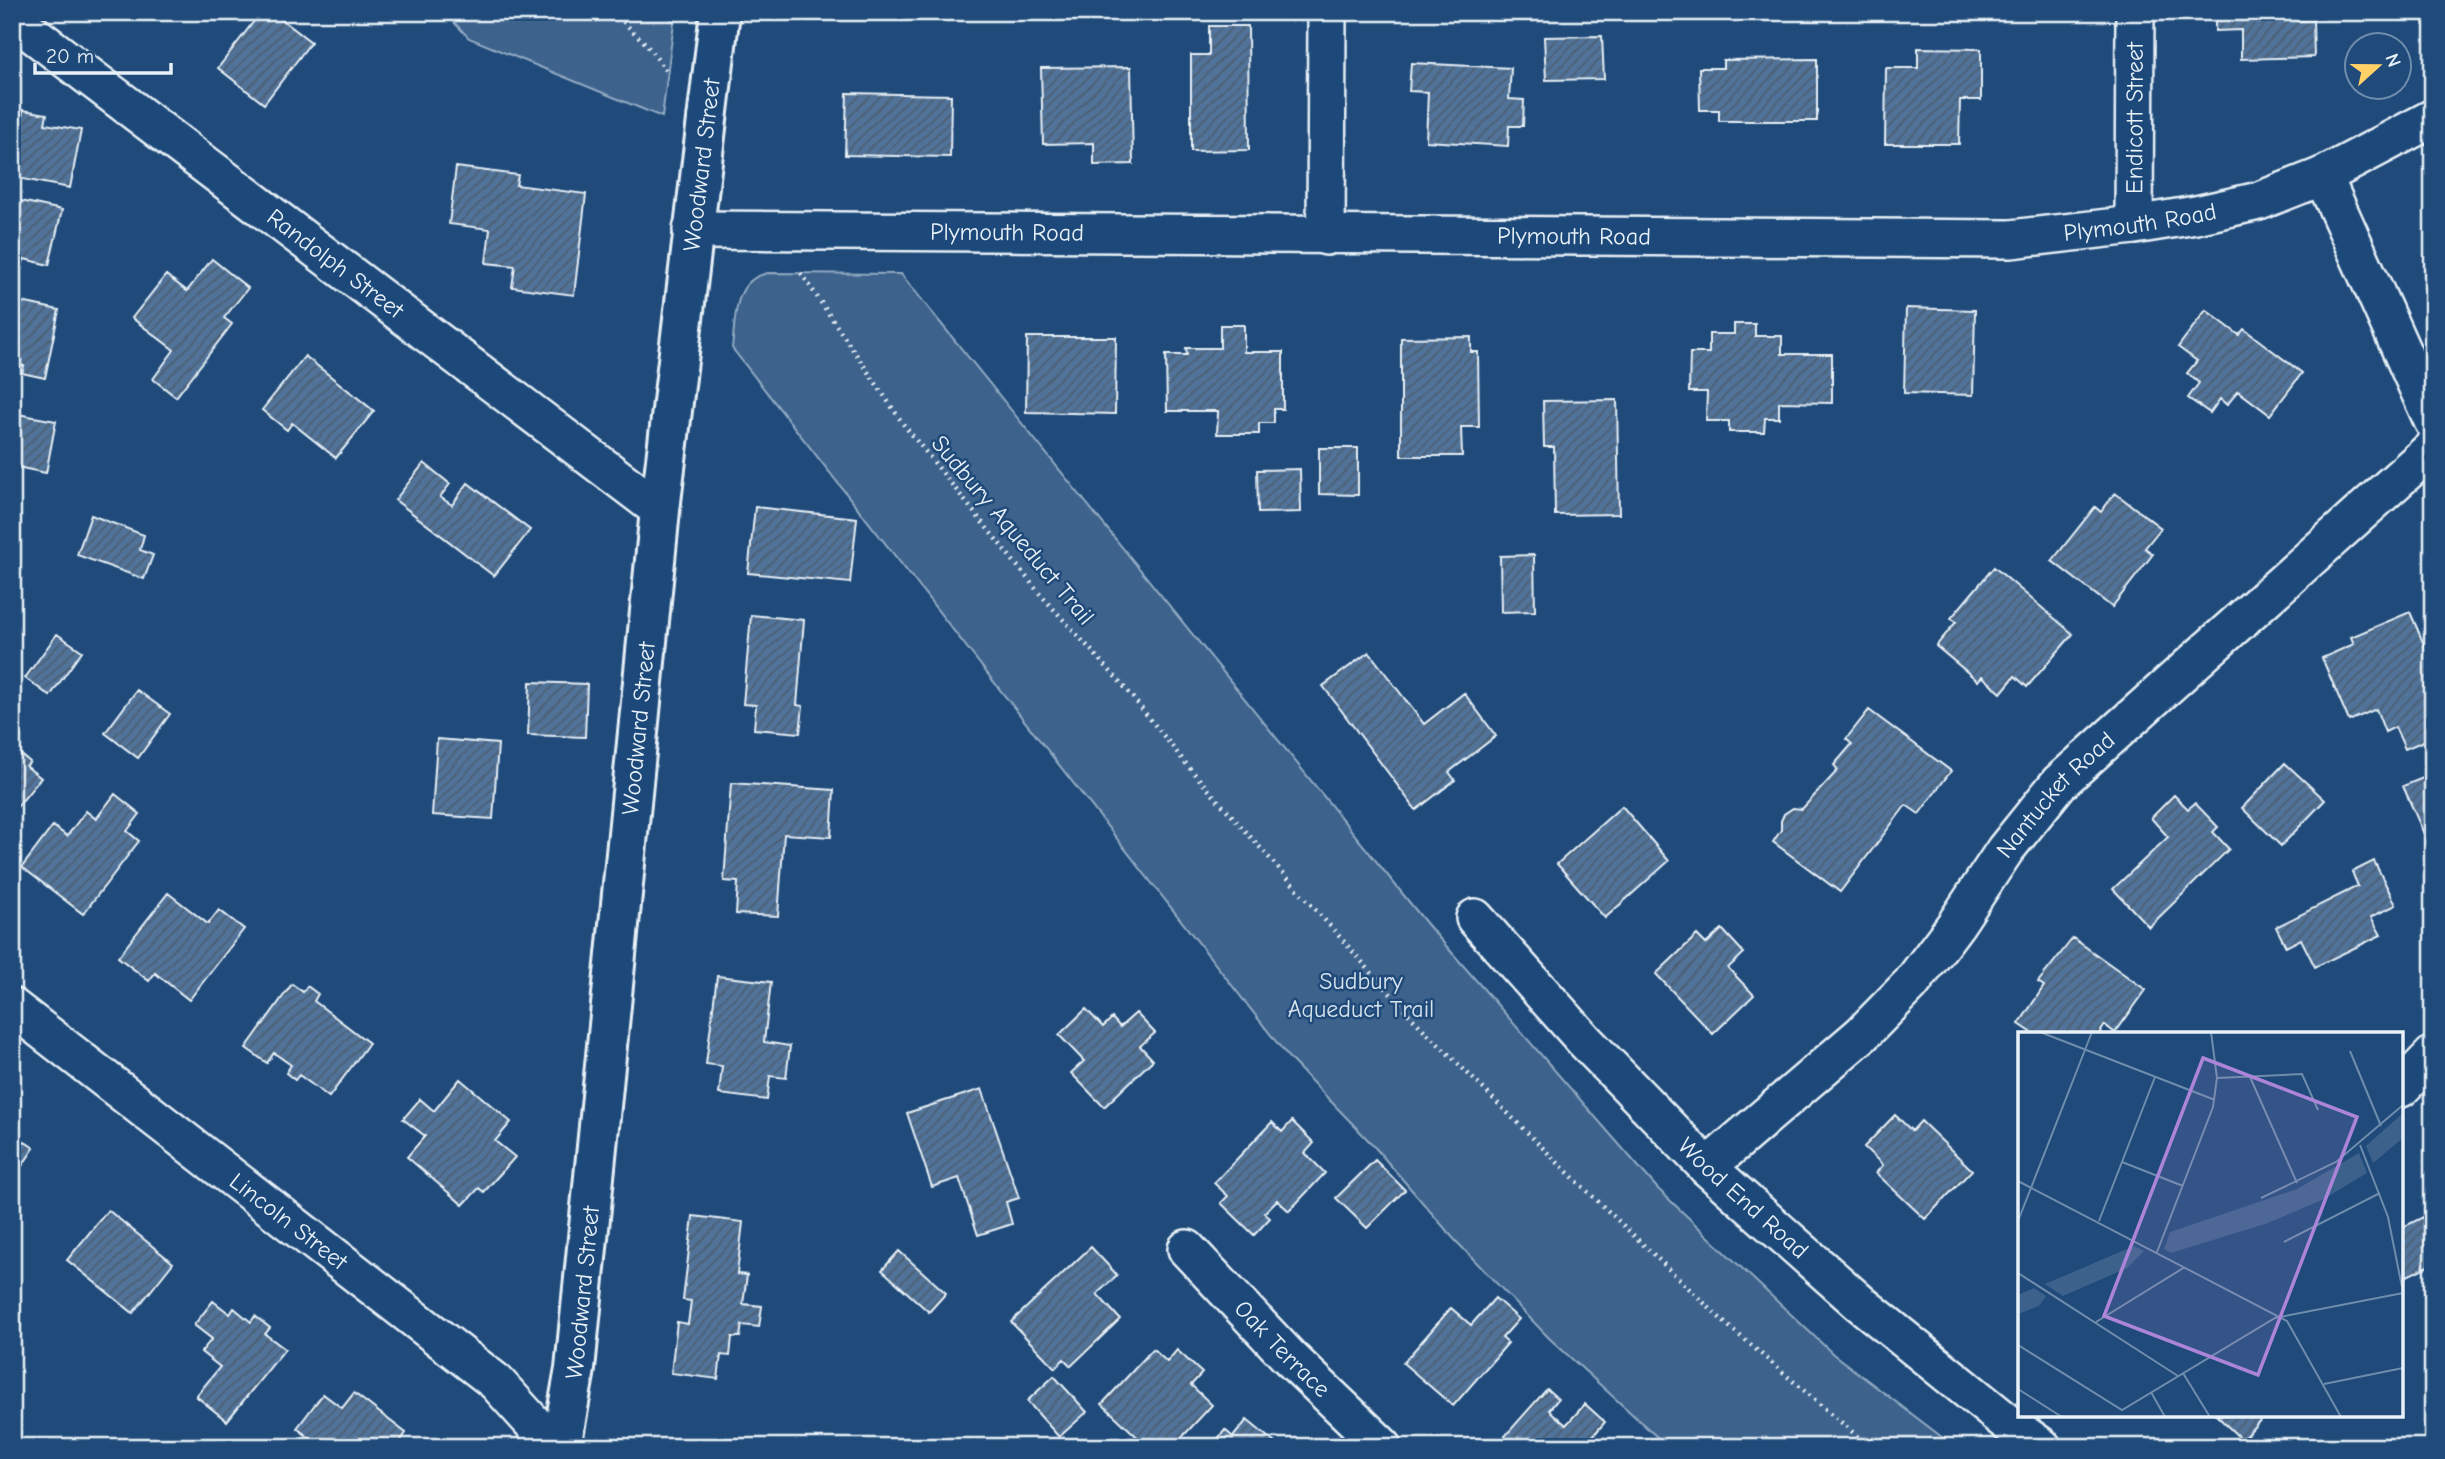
<svg xmlns="http://www.w3.org/2000/svg" width="2445" height="1459" font-family="'Comic Neue',sans-serif">
<style>
.park{fill:#3c628c;stroke:#92aac2;stroke-width:2}
.building{fill:url(#building-hatch);stroke:#e8f1f8;stroke-width:2}
.lines{fill:none;stroke-linecap:round;stroke-linejoin:round}
.minor-casing{stroke:#e8f1f8;stroke-width:42}
.tertiary-casing{stroke:#e8f1f8;stroke-width:44}
.path{stroke:#e8f1f8;stroke-width:4.5;stroke-dasharray:2 5;stroke-linecap:butt}
.minor{stroke:#1f4a7a;stroke-width:37}
.tertiary{stroke:#1f4a7a;stroke-width:38}
.labels{text-anchor:middle;stroke-width:5;stroke-linejoin:round;paint-order:stroke}
.street-label{font-size:24px;fill:#e8f1f8;stroke:#1f4a7a}
.park-label{font-size:24px;fill:#d7e3ed;stroke:#1f4a7a}
.inset-road{fill:none;stroke:#6f8dac;stroke-width:2}
.view{fill:#ac85d9;fill-opacity:0.15;stroke:#ac85d9;stroke-width:3.5}
.inset-edge{fill:none;stroke:#e8f1f8;stroke-width:3.5}
</style>
<defs>
<pattern id="building-hatch" width="6" height="6" patternUnits="userSpaceOnUse" patternTransform="scale(1.75)"><rect width="6" height="6" fill="#517399"/><path d="M-1 1l2-2M0 6l6-6M5 7l2-2" fill="none" stroke="#4c5e72"/></pattern>
</defs>
<rect width="100%" height="100%" fill="#1f4a7a"/>
<filter id="ink" filterUnits="userSpaceOnUse"><feTurbulence type="fractalNoise" baseFrequency=".0143" numOctaves="2"/><feDisplacementMap in="SourceGraphic" scale="14" xChannelSelector="R" yChannelSelector="G"/><feConvolveMatrix kernelMatrix="1 2 1 2 8 2 1 2 1" color-interpolation-filters="sRGB"/></filter>
<g filter="url(#ink)">
<path class="park" d="M444,12H665L674,22L662,117L469,38Z
M768,273L901,274L1427,924L1658,1189L1833,1354L1955,1447H1668L1549,1338L1454,1239L1372,1144L1289,1058L732,348C736,319 732,280 768,273Z"/>
<path class="building" d="M261,12H272L311,42L264,104L218,68Z
M1963,12H2040V15H1963Z
M2215,12H2297V21L2313,20L2314,57L2241,59V30L2215,31Z
M1209,26H1248L1249,150L1191,151V55H1209Z
M1602,36L1604,79L1546,80L1544,37Z
M1918,48L1981,49V100H1960L1959,144H1885L1886,68H1918Z
M1817,59V121H1719V110H1700L1699,68H1723V60Z
M1411,63L1511,68L1509,99L1524,100L1523,126H1509L1508,146L1426,141L1428,92L1409,91Z
M1131,67L1133,164L1094,165V143L1043,144L1041,68Z
M847,93L951,95L950,157L845,155Z
M23,110L47,114L45,124L81,130L70,188L12,177V116L22,118Z
M456,167L518,175L516,185L586,194L574,295L512,287L515,266L486,263L490,229L449,224Z
M12,199L62,210L49,265L24,259L21,271L12,269Z
M212,259L248,288L224,318L232,324L176,397L153,379L174,350L132,318L166,275L187,291Z
M12,300L59,310L45,378L22,373L24,366L12,363Z
M1906,308L1975,310L1973,395L1904,393Z
M2206,310L2239,335L2244,329L2302,373L2270,415L2238,391L2227,405L2220,399L2210,413L2188,398L2199,383L2187,373L2197,361L2178,347Z
M1734,324H1755V336H1782V354H1832V403L1779,402V418H1765L1764,432H1729V421H1706L1707,392H1689L1690,353H1709V334H1734Z
M1220,325H1244V352H1283V409H1274V423H1259V434H1217L1218,411H1167L1166,355H1187L1186,348H1220Z
M1027,337H1116L1115,414L1026,412Z
M1471,337V352H1478L1479,427H1461L1462,456H1401V338Z
M305,356L374,411L336,458L292,423L287,430L262,410Z
M1617,400L1619,514L1555,515L1554,447H1544L1543,401Z
M12,413L56,421L46,473L12,466Z
M1319,448H1358V495L1319,494Z
M424,463L450,484L440,497L452,505L468,483L530,530L494,576L395,500Z
M1300,469L1301,512L1258,513L1257,470Z
M2115,493L2161,528L2145,548L2153,554L2112,607L2052,561L2095,507L2101,512Z
M755,507L857,518L850,583L748,573Z
M91,515L144,535L140,550L153,555L144,579L77,555Z
M1534,555L1535,611L1501,612L1500,556Z
M1994,567L2073,634L2027,687L2015,676L2001,693L1982,676L1978,681L1936,646L1956,622L1951,618Z
M2410,612L2433,665V684L2428,686L2433,697V737L2405,749L2395,727L2385,732L2376,709L2349,721L2322,658L2354,644L2351,637Z
M751,615L804,620L797,705L803,706L800,733L754,729L756,705L743,704Z
M57,634L82,651L50,696L25,678Z
M1369,652L1424,724L1464,693L1496,736L1449,772L1455,780L1416,810L1323,686Z
M530,682L587,684L585,737L528,735Z
M137,690L170,714L138,758L105,733Z
M1869,710L1951,771L1919,814L1906,805L1840,892L1773,842L1781,830V821L1784,814L1793,808L1802,809L1838,770L1834,765L1852,744L1846,739Z
M437,739L498,744L493,819L432,815Z
M12,747L30,762L26,766L41,778L12,813Z
M2285,763L2325,800L2281,846L2242,808Z
M2433,774V830L2424,834L2403,786Z
M731,783L834,790L831,837L784,834L778,916L736,914L738,882L724,881Z
M115,794L140,814L127,831L139,841L83,914L22,867L53,826L67,836L86,811L96,819Z
M2174,795L2188,809L2195,803L2218,827L2213,832L2229,849L2149,927L2113,889L2168,837L2151,818Z
M1622,806L1669,861L1605,918L1557,864Z
M2374,861L2396,905L2371,917L2381,935L2315,967L2301,939L2286,947L2276,927L2358,886L2352,872Z
M168,893L208,924L219,910L244,929L189,1000L155,973L149,981L118,957Z
M1722,929L1744,953L1728,968L1754,995L1713,1034L1656,974L1697,935L1706,944Z
M2073,938L2146,990L2115,1033L2105,1025L2099,1034H2034L2019,1024L2044,986L2038,982Z
M717,976L771,982L764,1042L790,1046L786,1078L770,1076L767,1100L719,1094L722,1066L706,1064Z
M292,984L303,992L307,986L318,994L314,1001L369,1043L329,1097L299,1075L295,1080L286,1073L291,1065L274,1053L267,1063L246,1048Z
M1086,1009L1103,1027L1112,1018L1120,1027L1136,1013L1155,1033L1140,1046L1153,1060L1104,1107L1071,1073L1084,1061L1059,1035Z
M460,1079L511,1122L495,1141L515,1157L484,1192L479,1188L463,1205L407,1157L425,1136L403,1119L420,1099L434,1111Z
M982,1089L1019,1198L1006,1202L1012,1224L978,1235L959,1178L932,1187L907,1113Z
M1895,1115L1912,1131L1921,1121L1972,1170L1925,1219L1876,1173L1883,1165L1864,1147Z
M1292,1121L1314,1143L1305,1153L1325,1173L1289,1211L1277,1200L1264,1213L1270,1218L1254,1235L1221,1203L1228,1196L1214,1183L1272,1122L1282,1132Z
M12,1133L34,1148L12,1181Z
M1375,1160L1405,1190L1367,1228L1336,1198Z
M108,1210L173,1263L133,1313L67,1260Z
M2433,1212V1271L2430,1265L2401,1279V1228Z
M693,1216L743,1222L737,1274L747,1275L743,1304L762,1306L759,1327L742,1325L740,1337H732L730,1356L721,1355L718,1379L671,1373L677,1322L688,1324L691,1301L683,1300Z
M1091,1247L1117,1275L1097,1294L1120,1319L1071,1366L1064,1359L1055,1368L1011,1322Z
M899,1251L946,1293L929,1312L882,1270Z
M1495,1298L1519,1319L1502,1338L1508,1343L1453,1406L1403,1363L1451,1308L1471,1325Z
M213,1301L230,1314L234,1308L251,1322L255,1316L270,1328L265,1334L285,1349L227,1421L196,1396L220,1367L201,1352L212,1339L194,1325Z
M1153,1349L1167,1362L1177,1350L1202,1373L1191,1385L1212,1405L1173,1447H1148L1102,1404Z
M1054,1376L1087,1412L1059,1437L1027,1401Z
M1547,1389L1558,1399L1549,1410L1566,1425L1585,1404L1605,1422L1586,1444L1589,1447H1500L1498,1444Z
M354,1393L406,1433L396,1447H321L297,1428L323,1394L342,1408Z
M2216,1415H2265L2242,1440Z
M1247,1420L1280,1447H1211L1225,1430L1233,1437Z"/>
<g class="lines">
<defs>
<g id="minor">
<path id="s1" d="M12,18L660,510"/>
<path d="M2323,176L2433,421"/>
<path id="s2" d="M2134,225L2135,12"/>
<path id="s3" d="M692,230L2011,239L2134,225L2196,215L2259,201L2323,176L2433,118"/>
<path d="M1326,236L1327,12"/>
<path id="s4" d="M1475,918L1584,1040L1707,1167L1860,1303L2008,1423L2042,1447"/>
<path id="s5" d="M12,1007L496,1382L555,1447"/>
<path d="M2401,1088L2433,1055"/>
<path id="s6" d="M1707,1167L1862,1034L1911,984L1956,924L2005,850L2059,783L2433,448"/>
<path id="s7" d="M1187,1249L1288,1356L1383,1447"/>
</g>
<g id="tertiary">
<path id="s8" d="M561,1447L575,1369L660,510L720,12"/>
</g>
</defs>
<use href="#minor" class="minor-casing"/>
<use href="#tertiary" class="tertiary-casing"/>
<path class="path" d="M613,12L645,43L669,74
M801,273L904,425L1040,594L1121,683L1192,771L1412,1018L1560,1165L1725,1323L1870,1447"/>
<use href="#minor" class="minor"/>
<use href="#tertiary" class="tertiary"/>
</g>
</g>
<g class="labels">
<g class="street-label">
<text dy="8" stroke="none"><textPath href="#s2" startOffset="107">Endicott Street</textPath></text>
<text dy="8" stroke="none"><textPath href="#s8" startOffset="1290">Woodward Street</textPath></text>
<text dy="8" stroke="none"><textPath href="#s3" startOffset="1449">Plymouth Road</textPath></text>
<text dy="8" stroke="none"><textPath href="#s3" startOffset="315">Plymouth Road</textPath></text>
<text dy="8" stroke="none"><textPath href="#s3" startOffset="882">Plymouth Road</textPath></text>
<text dy="8" stroke="none"><textPath href="#s1" startOffset="406">Randolph Street</textPath></text>
<text transform="translate(1013 530) rotate(50)" y="8">Sudbury Aqueduct Trail</text>
<text dy="8" stroke="none"><textPath href="#s8" startOffset="723">Woodward Street</textPath></text>
<text dy="8" stroke="none"><textPath href="#s6" startOffset="513">Nantucket Road</textPath></text>
<text dy="8" stroke="none"><textPath href="#s4" startOffset="388">Wood End Road</textPath></text>
<text dy="8" stroke="none"><textPath href="#s5" startOffset="350">Lincoln Street</textPath></text>
<text dy="8" stroke="none"><textPath href="#s8" startOffset="156">Woodward Street</textPath></text>
<text dy="8" stroke="none"><textPath href="#s7" startOffset="138">Oak Terrace</textPath></text>
</g>
<g class="park-label">
<text x="1361" y="989">Sudbury<tspan x="1361" dy="28">Aqueduct Trail</tspan></text>
</g>
</g>
<g transform="translate(2018 1032)">
<rect width="385" height="385" fill="#1f4a7a"/>
<path d="M385,81V106L355,131L348,114ZM341,121L349,141L304,168L250,191L153,221L146,217L152,200L279,157ZM116,214L126,219L109,236L45,264L27,252ZM16,256L28,264L21,274L0,282V263Z" fill="#3c628c"/>
<path class="inset-road" d="M22,0L197,68M332,19L363,94M232,45L279,151M199,46L284,42L300,78M342,113L370,185L385,260M104,130L165,154M0,149L269,289L323,385M243,166L318,130L385,73M0,189L74,0M81,189L137,45M266,210L362,161M139,220L195,75L199,46L193,0M0,241L160,344M78,290L167,235M0,313L104,378L257,286L385,261M165,341L192,385M306,352L385,336M0,357L44,385M133,360L147,385"/>
<path class="view" d="M185,26L339,85L240,343L86,284Z"/>
<rect width="385" height="385" class="inset-edge"/>
</g>
<rect width="2445" height="1459" fill="none" stroke="#1f4a7a" stroke-width="42"/>
<rect x="21" y="21" width="2403" height="1417" fill="none" stroke="#e8f1f8" stroke-width="2.5" filter="url(#ink)"/>
<g transform="translate(2378 66) rotate(69)"><circle r="33" fill="#1f4a7a" stroke="#6f8dac" stroke-width="2"/>
<path d="M0-5L12 26L0 18L-12 26Z" fill="#ffd166"/>
<text y="-10" font-size="19" font-weight="bold" text-anchor="middle" fill="#e8f1f8">N</text>
</g>
<path d="M35 63v10h136v-10" fill="none" stroke="#e8f1f8" stroke-width="3.5"/>
<text x="46" y="63" font-size="21" fill="#e8f1f8" stroke="#1f4a7a" stroke-width="5" paint-order="stroke">20 m</text>
</svg>
